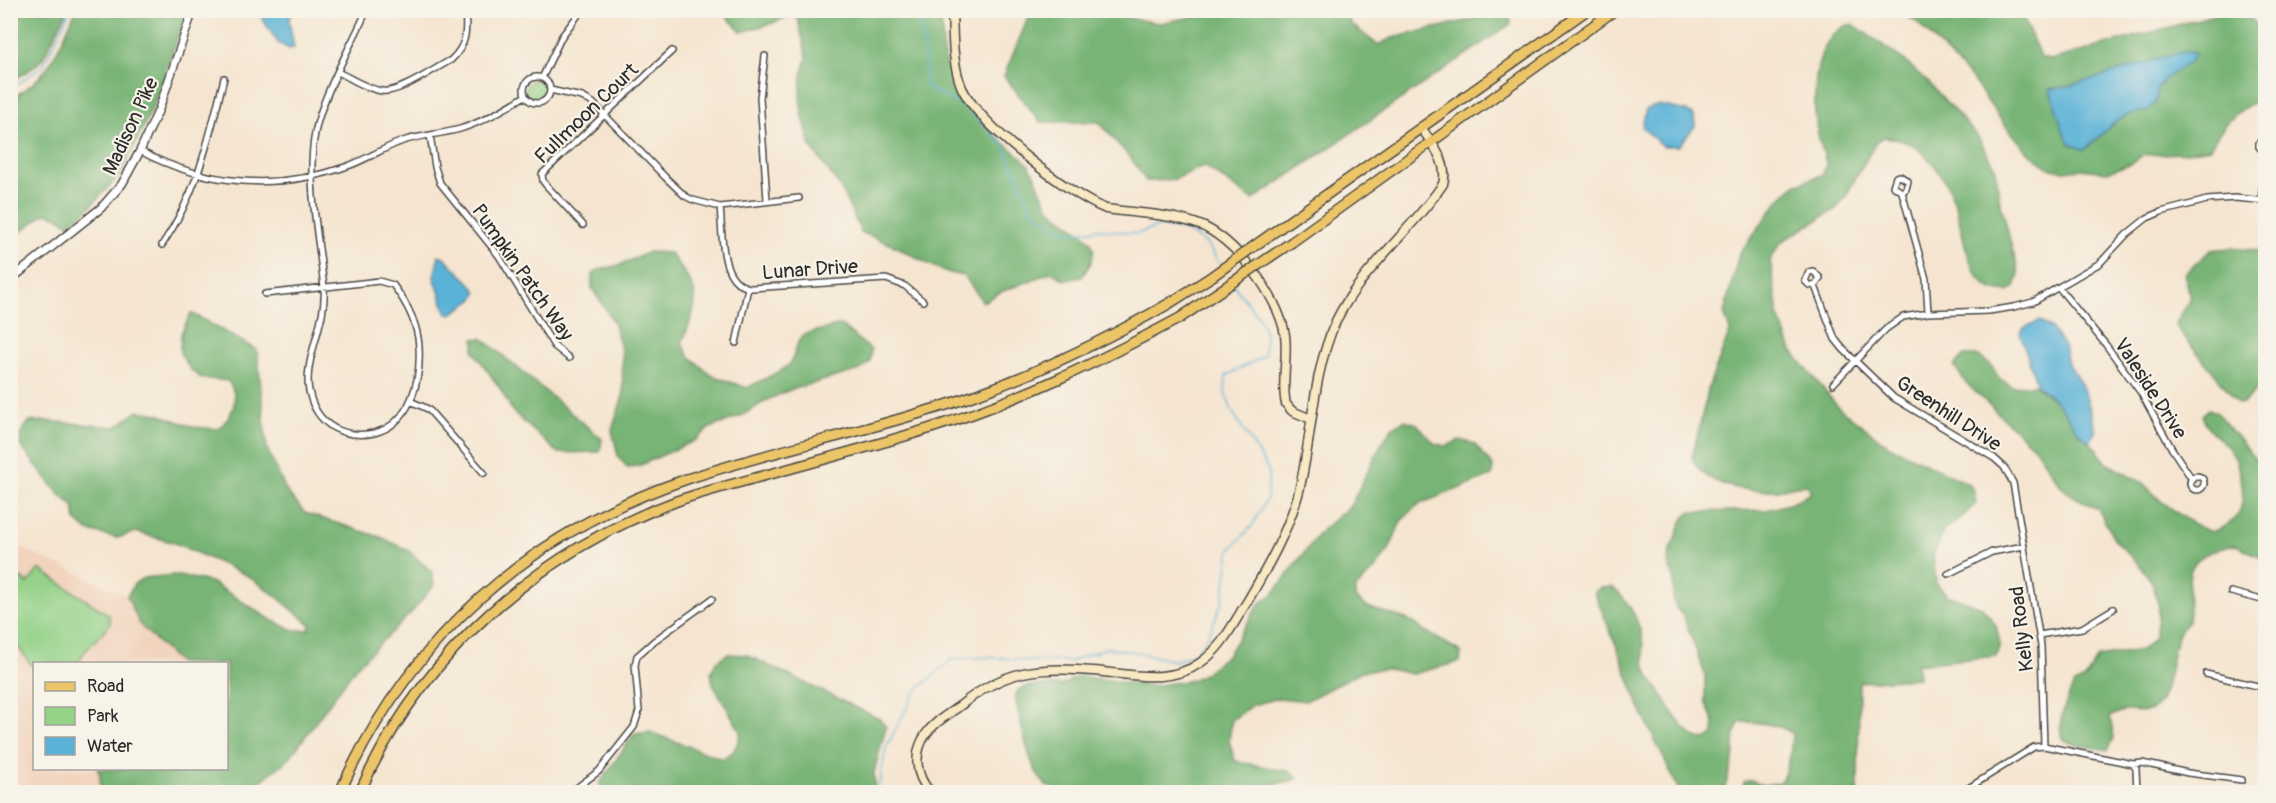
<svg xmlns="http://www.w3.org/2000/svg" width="2276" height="803" font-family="Pangolin,sans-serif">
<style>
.built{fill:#f2d4be}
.green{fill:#94d288;stroke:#607e5a;stroke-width:1.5}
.forest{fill:#77b474;stroke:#517050;stroke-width:1.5}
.water{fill:#5ab2d7;stroke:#426e81;stroke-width:1.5}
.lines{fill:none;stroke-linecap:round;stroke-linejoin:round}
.stream{stroke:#5ab2d7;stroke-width:1.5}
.minor-casing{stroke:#494744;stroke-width:8}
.tertiary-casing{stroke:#494744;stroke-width:10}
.secondary-casing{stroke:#494744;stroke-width:11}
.primary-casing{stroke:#494744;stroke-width:12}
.minor{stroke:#fff;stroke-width:5}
.tertiary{stroke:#fff;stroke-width:7}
.secondary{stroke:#f8e8c3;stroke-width:8}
.primary{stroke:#edc569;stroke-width:9}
.primary-bridge-casing{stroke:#494744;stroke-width:12;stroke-linecap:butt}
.primary-bridge{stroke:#edc569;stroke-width:9}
.labels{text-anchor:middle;stroke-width:4.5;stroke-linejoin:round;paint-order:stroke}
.street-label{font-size:20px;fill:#2b2b2b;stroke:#f7f3e8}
</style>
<rect width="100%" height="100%" fill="#f7f3e8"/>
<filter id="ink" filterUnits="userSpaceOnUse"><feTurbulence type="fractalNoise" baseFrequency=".0167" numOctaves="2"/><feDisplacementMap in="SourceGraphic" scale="12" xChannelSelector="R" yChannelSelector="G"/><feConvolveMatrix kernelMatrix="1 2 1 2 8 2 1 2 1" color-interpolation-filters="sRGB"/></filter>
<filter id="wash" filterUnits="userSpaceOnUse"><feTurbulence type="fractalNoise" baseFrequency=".008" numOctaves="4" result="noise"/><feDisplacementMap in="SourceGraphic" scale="24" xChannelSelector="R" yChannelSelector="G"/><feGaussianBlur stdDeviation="1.35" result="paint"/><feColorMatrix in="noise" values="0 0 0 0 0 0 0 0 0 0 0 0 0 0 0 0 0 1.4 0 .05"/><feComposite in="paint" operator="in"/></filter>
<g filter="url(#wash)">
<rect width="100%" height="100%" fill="#f5e5d0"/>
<path class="built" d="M11,543L252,653L226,664H34V768L121,769L96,792H11Z"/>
<path class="green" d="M526 90a10 10 0 1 1 20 0a10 10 0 1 1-20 0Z
M39,569L109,615L110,624L81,656L82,658L75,663L34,664V669L11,637V586L22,578L27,584Z"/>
<path class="forest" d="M11,10L67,11L43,58L34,67L11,82Z
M76,10L187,11L154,105L120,175L85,212L68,224L56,216L46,213L16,235L11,236V98C50,79 58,48 76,10Z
M721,11H942C939,69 954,96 996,136C1006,145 1018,153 1027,163C1037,173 1040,195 1050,208C1059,221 1089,231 1093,248C1095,260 1087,268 1082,277L1065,280L1051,272L1001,292L983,302L964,276C941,273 924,261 904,251C891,243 875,238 861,232L840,187L811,147L802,113L800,98L802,76L807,57L798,20L792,15L773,23L742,32Z
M1031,11H1089L1159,23L1224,11H1345L1351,24L1378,45L1392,38L1509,11L1511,24L1253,200L1204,166L1173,180L1146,181L1133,161L1099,122H1040L1004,76Z
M1901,11H2020L2041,58L2051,60L2228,11C2246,10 2252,21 2265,31V98C2241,105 2222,125 2210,148L2180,153L2143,155L2132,163L2108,172L2080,169L2064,171L2051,169L2030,154L2003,123L1972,79L1917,22L1906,16Z
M1853,24L1904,60L1932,86L1978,137L1996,170L1999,197L2019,275L2015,287L2008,292C2002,291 1994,291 1990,288C1966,274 1963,229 1955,204C1950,187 1939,170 1927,157C1913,143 1902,138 1882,137L1875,144L1844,199L1836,209L1781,242L1770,260L1778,314L1792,351L1838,407L1889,446L1969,484L1974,491L1976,503L1963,517L1944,529L1933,556L1936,583L1947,595L1982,607L1996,625L2000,644L1996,656L1917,664L1919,678L1859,682L1858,792H1742L1744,782L1751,780L1763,785L1779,783C1790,769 1791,751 1792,734C1783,724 1755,722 1740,722C1731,735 1736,745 1733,759C1731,771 1726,781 1724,792H1680L1640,709L1621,657L1594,592L1600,588L1612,587C1628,600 1639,619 1642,639C1644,648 1643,658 1646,667C1649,679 1655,686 1662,695C1674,713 1683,737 1706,740L1713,734L1714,722L1705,701V675L1684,617L1676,608L1673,597L1674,577L1668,564L1670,551L1683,520L1689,512L1767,510L1792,503L1810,494L1809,486C1797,483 1788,489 1777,490C1748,492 1705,488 1692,458L1709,386L1730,331L1724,313L1739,254L1780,199L1795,185L1822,175L1827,165C1823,152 1818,138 1816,124C1813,95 1813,48 1840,29C1843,26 1849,25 1853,24Z
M2230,248L2254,250L2265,255V381L2244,402L2239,404L2175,325C2189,300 2194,303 2184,274L2211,250Z
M649,252L670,253C701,295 701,294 682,343L689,356L711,375L747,388L782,370L791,363L799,340L805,334L841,325L871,350L870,362L860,370L790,390L769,399L741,416L710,428L696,440L638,466L627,467L618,456L612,430L623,396L622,352L613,321L592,288V275L598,270L620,265Z
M191,313L257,350L267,449L287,492L305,513L383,538L409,551L432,572L434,585L412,612L356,667L288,760L246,792H96L100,789V774L97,769L226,768V664L179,663L140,625L127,596L135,583L144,578L174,575L211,582L273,621L294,630H309L310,624L272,593L246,575L175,543L136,532L117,538L88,531L76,521L74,507L59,494L20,445L22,431L29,422L46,421L116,427L138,411L158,414L193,427L218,429C233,416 241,398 228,381L201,378L190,369L180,353L181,334Z
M482,338L602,439L600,452L558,453L513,412L499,387L474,352V339Z
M1963,356H1979L1990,364L2000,379L2013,387L2034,384L2058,403L2078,432L2090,442L2108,464L2143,483L2161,501L2192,523L2210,532C2242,523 2247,504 2240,474C2238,468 2237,461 2234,456C2225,440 2207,433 2202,415L2209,409L2217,413L2265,471V559L2236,545C2180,556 2189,572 2189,621C2186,625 2182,628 2180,632C2169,650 2171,702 2151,710C2141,714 2132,710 2123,711C2119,712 2114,715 2110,717L2114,738L2108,750L2076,745L2063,740C2055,724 2067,700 2074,684L2085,679L2098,657L2141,650L2155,638L2159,607L2153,584L2142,568L2115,540L2098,509L2069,494L2057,481L2036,449L1967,384L1954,366Z
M1404,420L1417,424L1435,444L1447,446L1460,440L1474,444L1493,466L1492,476L1419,504L1401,521L1389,550L1374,570L1356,588L1355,597L1367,607L1409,620L1423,630L1461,652L1460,662L1412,674L1388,669L1362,671L1306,701L1279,698L1253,705L1232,720L1229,740L1235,761L1291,772L1298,778C1285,786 1255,782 1248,792H1062C1057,790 1050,788 1045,784C1028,769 1021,720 1015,698L1018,690L1028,686L1063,685L1078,676L1153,686L1193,680L1205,673L1228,654L1259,604L1273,594L1320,532L1351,505L1379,448L1392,428Z
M727,654L747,655L880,719L886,727L874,772L875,792H685L605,789L599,784L634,734L650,732L722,759L733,752L739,740L740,731L713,684L711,672L716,662Z"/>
<path class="water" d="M257,11H293L289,20L294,48L289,49L278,43Z
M2181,52L2195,53L2190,62L2166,78L2157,89L2156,101L2147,112C2116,110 2107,134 2084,150L2070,144L2063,131L2050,89L2066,87Z
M1659,105L1686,111L1694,116L1695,126L1679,146H1662L1642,127L1646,109Z
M439,255L446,258C454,271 471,279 477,293L473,300L451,314H447L434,277Z
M2039,321L2052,329L2064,346L2068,364L2081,384L2088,402L2096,432L2090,442L2078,432L2058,403L2037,385L2020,333L2025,327Z"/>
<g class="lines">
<path class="stream" d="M917,10L924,47L926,87L965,107L1004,146L1032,210L1051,224L1070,233L1099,229L1137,234L1160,226L1184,230L1206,243L1221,266
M10,89L43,66L70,10
M881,792L879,786L886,747L916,691L952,659L991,657L1030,661H1071L1106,648L1136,652L1175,661L1194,654L1208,636L1223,600L1230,550L1252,526L1267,498L1269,471L1232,411L1225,393L1226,376L1264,356C1271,317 1253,315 1234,285"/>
</g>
</g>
<g filter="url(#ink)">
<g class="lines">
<defs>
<path id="minor" d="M765,56L760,98L767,200
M338,72C352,79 367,89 382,91C399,94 435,68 451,60C467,45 467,31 465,10
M524 90a13 13 0 1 1 26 0a13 13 0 1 1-26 0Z
M542,78L562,36L582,10
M550,90L582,97L593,103L665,177L685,196L693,200L720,207L799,198
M430,135L435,167L440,183L499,256L554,346L569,358
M2266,139L2259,143V147L2266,154
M140,151C206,186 278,191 348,166C368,159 386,146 406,140C423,135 442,134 460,129C483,122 505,109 525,96
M1902,192L1893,186L1896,177L1900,176L1908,181L1906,189L1902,192L1926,279L1928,313
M2261,201L2266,156
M720,207C723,232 718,285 752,288L886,279L905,286L923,301
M583,225L546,185L543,181L542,174L672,51
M162,245C199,190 208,141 224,78
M1815,286L1809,285L1805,281L1809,272L1813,271L1820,278L1815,286L1835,339L1843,349L1894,398L1994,458L2004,467L2013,483L2041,646L2044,746
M2059,288L2106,345L2141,393L2172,449L2192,479
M265,294L379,281L393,285C406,302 418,325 419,347C421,380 411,424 374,433C359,436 347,435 334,428C320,420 312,406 309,391C303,360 327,322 324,288C319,239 306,181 315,133C322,96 351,46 367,10
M736,343L748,288
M1833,384L1886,329L1903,317L1928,313L1989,311L2014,307L2033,302L2100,263L2127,234L2147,218L2161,212L2207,200L2235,198L2266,201
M410,401L426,408L430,411L484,473
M2190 483a7 7 0 1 1 14 0a7 7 0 1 1-14 0Z
M1948,574L1992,552L2024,546
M2231,592L2266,601
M2039,635L2082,628L2113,609
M2206,674L2266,688
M2133,764L2136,769L2137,792
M571,792L599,771L634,727L639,711L635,665L637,656L654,641L712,599
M1962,792L2034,747L2044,746L2133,764L2142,763L2188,773L2242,780"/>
<path id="tertiary" d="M10,280L101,208L122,184L140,151L159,109L193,10"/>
<path id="secondary" d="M952,10C953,35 952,65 962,88C978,124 1069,195 1106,209C1136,213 1169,214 1197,224C1234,236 1279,297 1285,335C1288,356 1281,386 1286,404L1292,411L1311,419
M930,792C915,775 913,753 926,734C934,722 949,714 961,705C1004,670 1039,666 1093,671C1129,674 1169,685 1200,663C1222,648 1233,624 1247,602C1267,568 1287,533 1298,495C1313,438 1311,376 1336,321C1361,269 1411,232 1443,184C1449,162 1432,145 1421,127"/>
<path id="primary" d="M1281,227L1587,10
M1292,242L1615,10
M340,792C408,640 529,532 687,479C777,449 871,431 961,400C1034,375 1104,341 1170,303
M360,792C421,655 537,552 677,501C705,491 734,484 763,476C818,461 873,446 928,429C1020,400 1096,363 1180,318"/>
</defs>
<use href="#minor" class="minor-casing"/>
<use href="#tertiary" class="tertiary-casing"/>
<use href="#secondary" class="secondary-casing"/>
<use href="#primary" class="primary-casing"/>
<use href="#minor" class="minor"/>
<use href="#tertiary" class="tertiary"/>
<use href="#secondary" class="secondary"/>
<use href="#primary" class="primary"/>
<defs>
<path id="primary-bridge" d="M1170,303L1211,277L1281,227
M1180,318L1292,242"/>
</defs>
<use href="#primary-bridge" class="primary-bridge-casing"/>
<use href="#primary-bridge" class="primary-bridge"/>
</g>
</g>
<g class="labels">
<g class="street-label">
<text transform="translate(586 113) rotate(-44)" y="7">Fullmoon Court</text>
<text transform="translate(130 126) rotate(-65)" y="7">Madison Pike</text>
<text transform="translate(810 269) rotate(-4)" y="7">Lunar Drive</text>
<text transform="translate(523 272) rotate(55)" y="7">Pumpkin Patch Way</text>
<text transform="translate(2151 388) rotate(57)" y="7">Valeside Drive</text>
<text transform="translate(1949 413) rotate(33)" y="7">Greenhill Drive</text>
<text transform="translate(2021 629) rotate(-97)" y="7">Kelly Road</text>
</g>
</g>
<rect width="2276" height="803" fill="none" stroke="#f7f3e8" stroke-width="36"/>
<rect x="33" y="662" width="195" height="108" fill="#f7f3e8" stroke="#a5a39c" stroke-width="1.5"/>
<rect x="45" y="682" width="30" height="9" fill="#edc569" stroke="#a5a39c" stroke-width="1.5"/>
<text x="87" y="692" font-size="18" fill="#2b2b2b">Road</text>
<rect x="45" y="707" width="30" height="18" fill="#94d288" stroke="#a5a39c" stroke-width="1.5"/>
<text x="87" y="722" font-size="18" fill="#2b2b2b">Park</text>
<rect x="45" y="737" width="30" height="18" fill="#5ab2d7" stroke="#a5a39c" stroke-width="1.5"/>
<text x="87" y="752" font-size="18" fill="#2b2b2b">Water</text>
</svg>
